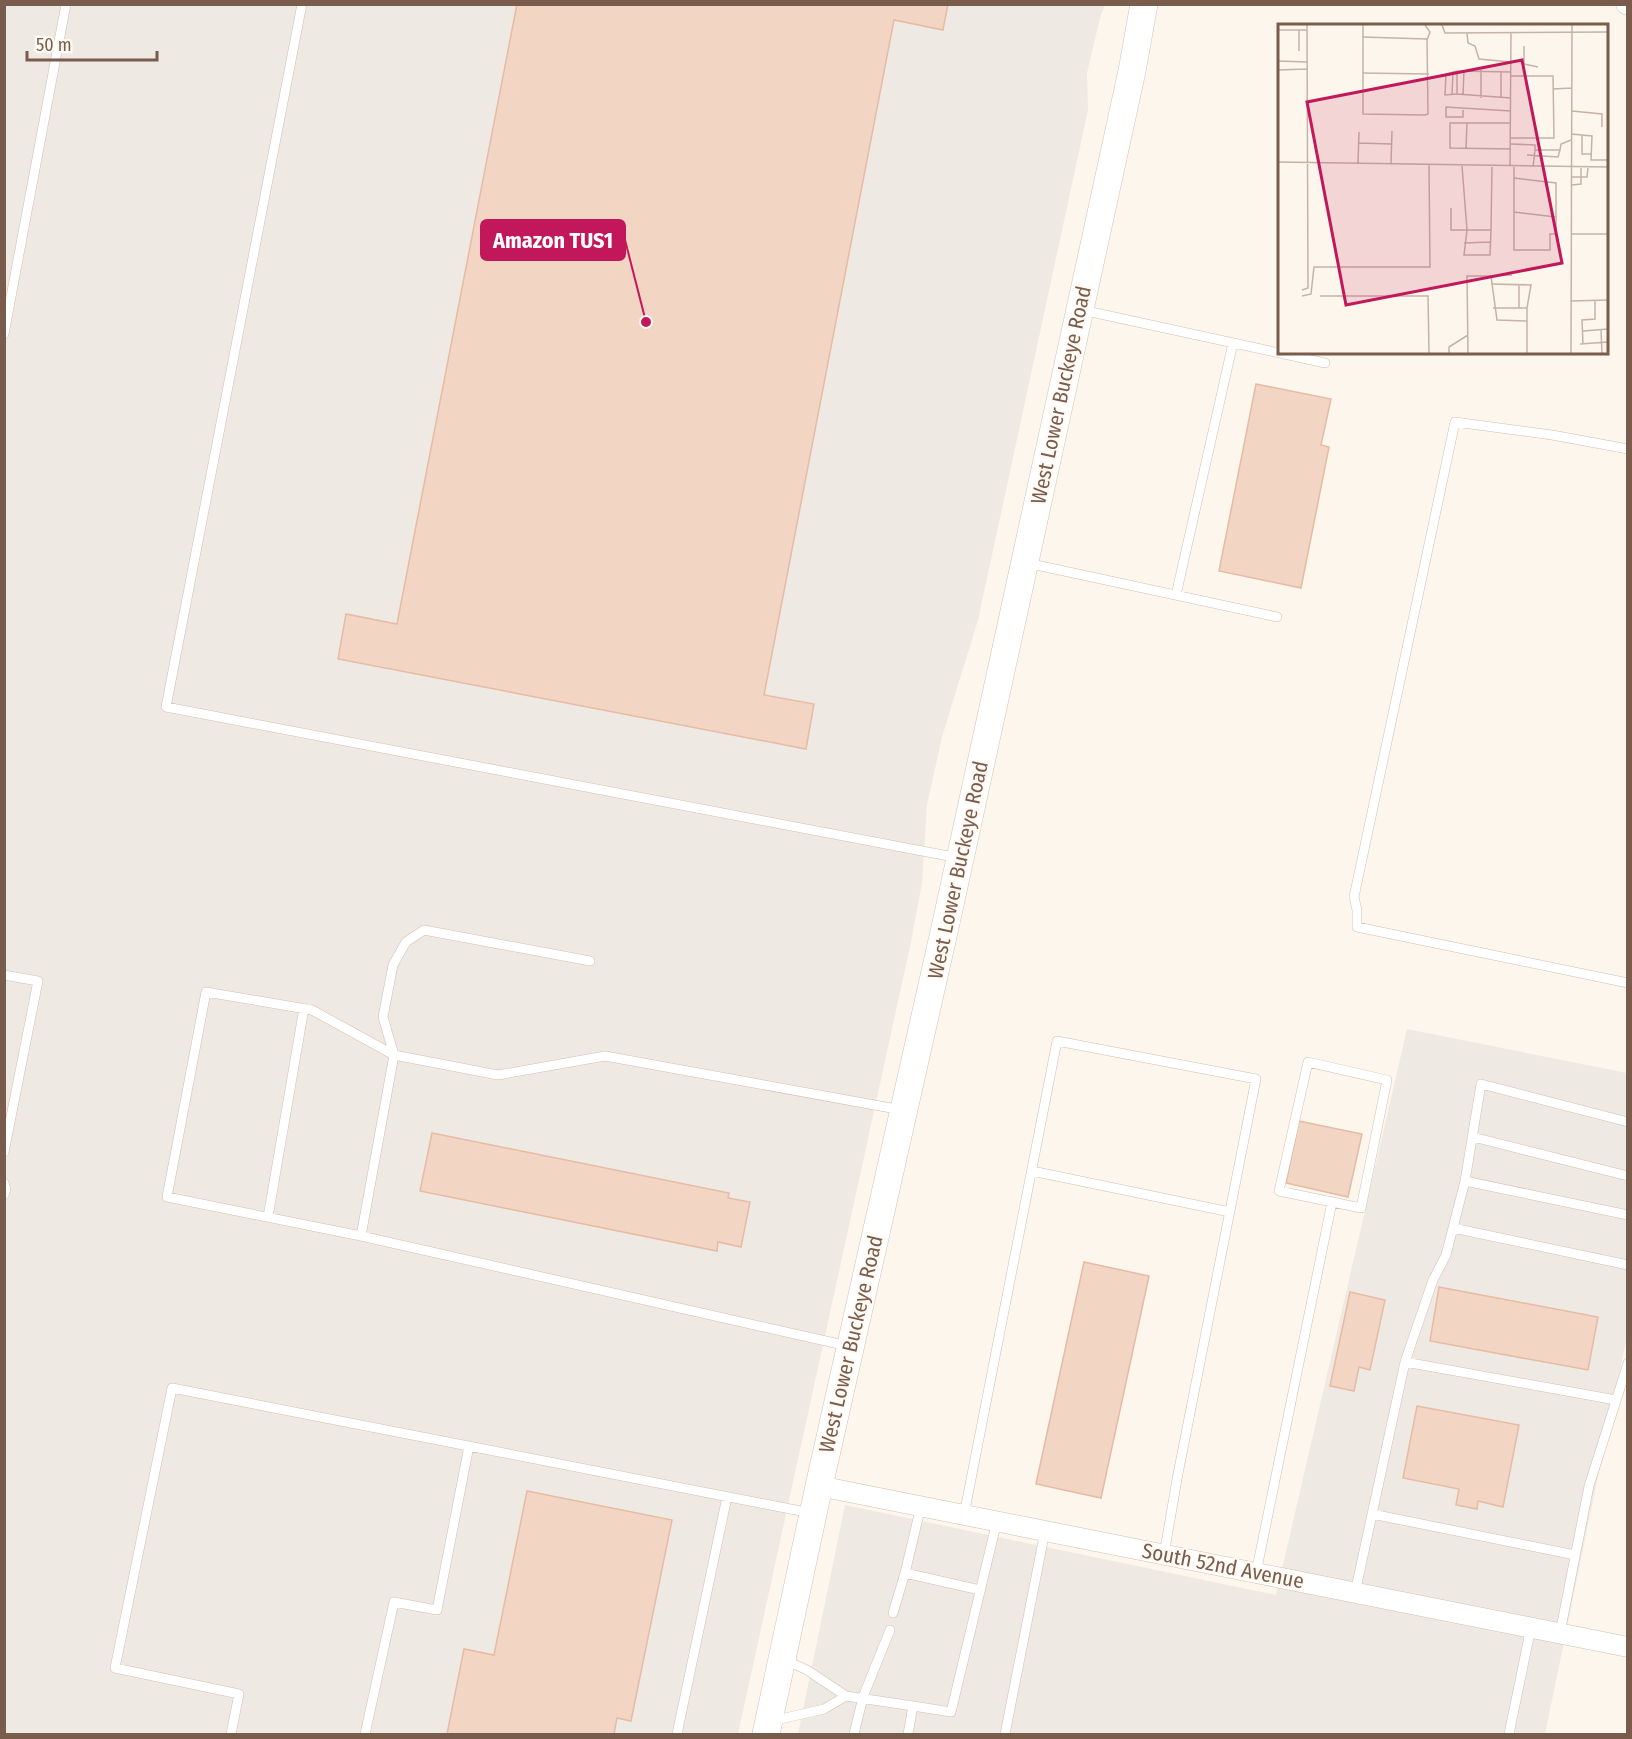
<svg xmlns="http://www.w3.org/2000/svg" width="1632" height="1739" font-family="'Fira Sans Condensed',sans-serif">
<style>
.industrial{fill:#efe9e4}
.building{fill:#f3d5c3;stroke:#e6bba3;stroke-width:1.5}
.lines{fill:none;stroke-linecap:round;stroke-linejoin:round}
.service-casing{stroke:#d1beb0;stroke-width:10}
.minor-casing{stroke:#d1beb0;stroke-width:21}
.secondary-casing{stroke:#d6c0b0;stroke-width:28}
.service{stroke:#fff;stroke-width:9}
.minor{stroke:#fff;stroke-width:20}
.secondary{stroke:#fff;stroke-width:27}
.labels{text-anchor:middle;stroke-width:4.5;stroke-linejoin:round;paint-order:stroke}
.street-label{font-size:21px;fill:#7a5c4d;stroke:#fffaf3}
.inset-road{fill:none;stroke:#c5b3a7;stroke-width:1.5}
.view{fill:#c2185b;fill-opacity:0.15;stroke:#c2185b;stroke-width:3}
.inset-edge{fill:none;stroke:#7a5c4d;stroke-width:3}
.leader{fill:none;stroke:#c2185b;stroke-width:2}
.callout-dot{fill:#c2185b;stroke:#fffaf3;stroke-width:2}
.callout{fill:#c2185b;stroke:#c2185b;stroke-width:2}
.callout-label{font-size:22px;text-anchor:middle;font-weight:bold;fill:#fff}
</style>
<rect width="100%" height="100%" fill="#fdf6ec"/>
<path class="industrial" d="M5,5H1105L1100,18L1087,73L1088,110L978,620L942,737L927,805L922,883L911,942L738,1734H5Z
M1407,1029L1627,1073V1336L1545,1734H798L845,1505L1276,1595Z"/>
<path class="building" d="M517,4H948L943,30L894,20L764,695L814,704L806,749L338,659L346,614L397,624Z
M1256,384L1331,399L1321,445L1329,447L1301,588L1219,571Z
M1299,1121L1362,1134L1348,1197L1286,1183Z
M432,1133L729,1193L728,1198L750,1202L741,1247L718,1242L717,1251L420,1191Z
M1084,1262L1149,1276L1101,1498L1036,1484Z
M1439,1287L1598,1317L1588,1370L1430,1341Z
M1350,1292L1385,1300L1370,1370L1359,1367L1354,1391L1330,1386Z
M1417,1406L1519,1425L1503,1507L1478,1501L1477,1509L1456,1505L1459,1489L1403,1478Z
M527,1491L672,1520L631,1721L617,1718L614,1734H447L464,1649L494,1655Z"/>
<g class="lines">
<defs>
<path id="service" d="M302,4L166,707L959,858
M1082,310L1325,363
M4,334L66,4
M1628,449L1552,435L1455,422L1354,897L1357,910V927L1628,983
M1027,563L1277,617
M1176,595L1233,343
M4,975L38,981L4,1152
M1308,1062L1387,1080L1361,1208L1279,1191Z
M1473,1137L1628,1176
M1032,1171L1230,1212
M1465,1181L1481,1084L1628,1122
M4,1183L6,1189L4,1195
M268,1217L304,1008
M1453,1228L1628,1265
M361,1236L167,1197L206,992L312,1010L394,1055L383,1017L393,965L406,942L424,930L590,961
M848,1346L361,1236L394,1055L498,1075L605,1056L902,1110
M1405,1362L1616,1400
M1372,1514L1575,1555
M964,1515L1057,1041L1256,1079L1177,1479L1164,1555
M905,1573L980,1590
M1256,1573L1332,1202
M1355,1593L1405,1362L1433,1280L1446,1255L1465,1181L1628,1215
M893,1613L905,1573L921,1506
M1560,1633L1589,1486L1628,1363
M785,1660L807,1670L846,1696L913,1706L908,1734
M913,1706L951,1712L997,1521
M772,1721L824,1709L846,1696
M231,1734L239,1694L115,1668L172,1388L811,1513
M365,1734L394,1602L437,1610L469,1446
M677,1734L727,1497
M854,1734L863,1697L890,1630
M1005,1734L1045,1531
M1509,1734L1531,1627"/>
<path id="minor" d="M1626,4L1628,5
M819,1486L1628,1647"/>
<path id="secondary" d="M766,1734L819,1486L946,923L1132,71L1144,4"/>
</defs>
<use href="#service" class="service-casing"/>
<use href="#minor" class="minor-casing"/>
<use href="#secondary" class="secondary-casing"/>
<use href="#service" class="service"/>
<use href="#minor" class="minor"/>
<use href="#secondary" class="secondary"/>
</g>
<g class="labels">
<g class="street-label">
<text transform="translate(1061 395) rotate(-78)" y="7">West Lower Buckeye Road</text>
<text transform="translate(958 870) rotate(-78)" y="7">West Lower Buckeye Road</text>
<text transform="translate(851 1344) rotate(-77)" y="7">West Lower Buckeye Road</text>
<text transform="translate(1223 1566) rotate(11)" y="7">South 52nd Avenue</text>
</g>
</g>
<g transform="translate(1278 24)">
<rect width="330" height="330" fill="#fdf6ec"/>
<path class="inset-road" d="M85,1V90L147,91L150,90L149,16L152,8L147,1M164,1L167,9L330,8M0,6H29M189,9L190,19L197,22L201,35L233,38M84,13L149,15M246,22V40L260,43M21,27V6M0,37L29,38M0,46L29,45M203,46V74M84,49L151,50M275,65L294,64M174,70L175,47M179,70L167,71L168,50L179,47M185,71L186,46M223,74V48M233,74L179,70V47L233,48M185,86V93H168V83L233,87M294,87L324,90V103M293,110L314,112L313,136H330M304,112V130H314M233,114H276L275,52H233M81,119L113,120M233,120L257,121V126M188,124L189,99M233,125L172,124V99H233M249,131L280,133L282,126M0,138L330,143M80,139L81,108M113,140L114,107M184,142L189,206H213L214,143M232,142L233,9M236,143V226H272V210H278V159L236,154M255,143L257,126H282L283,120L293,116M294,153H309L310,144M294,161L303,160V144M173,184V206H189L186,231H212L213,206M236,188L278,193M293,210H330M186,219L212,218M213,252L234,251M213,260L253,261L249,284M24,266L30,264L29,1M24,272L33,270L36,243H152L151,141M42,272H150L151,329M293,277L330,276M215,284H249V297M241,284V261M323,306L324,329M305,307L330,305M302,320L330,318M305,320L304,296L317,295V277M171,329V323L190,311M190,329L189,252H213L219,296L249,297V329M293,329L294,1"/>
<path class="view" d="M244,36L284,239L68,281L29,78Z"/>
<rect width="330" height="330" class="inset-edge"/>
</g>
<path class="leader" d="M646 322L625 240"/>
<circle class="callout-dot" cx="646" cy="322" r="6"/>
<rect class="callout" x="481" y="220" width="144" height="40" rx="6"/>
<g class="callout-label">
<text x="553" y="248">Amazon TUS1</text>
</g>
<rect width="1632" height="1739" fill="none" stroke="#7a5c4d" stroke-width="12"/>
<path d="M27 51v9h130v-9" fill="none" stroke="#7a5c4d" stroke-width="3"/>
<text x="36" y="51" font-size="18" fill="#7a5c4d" stroke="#fffaf3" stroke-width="4.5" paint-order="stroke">50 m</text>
</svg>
